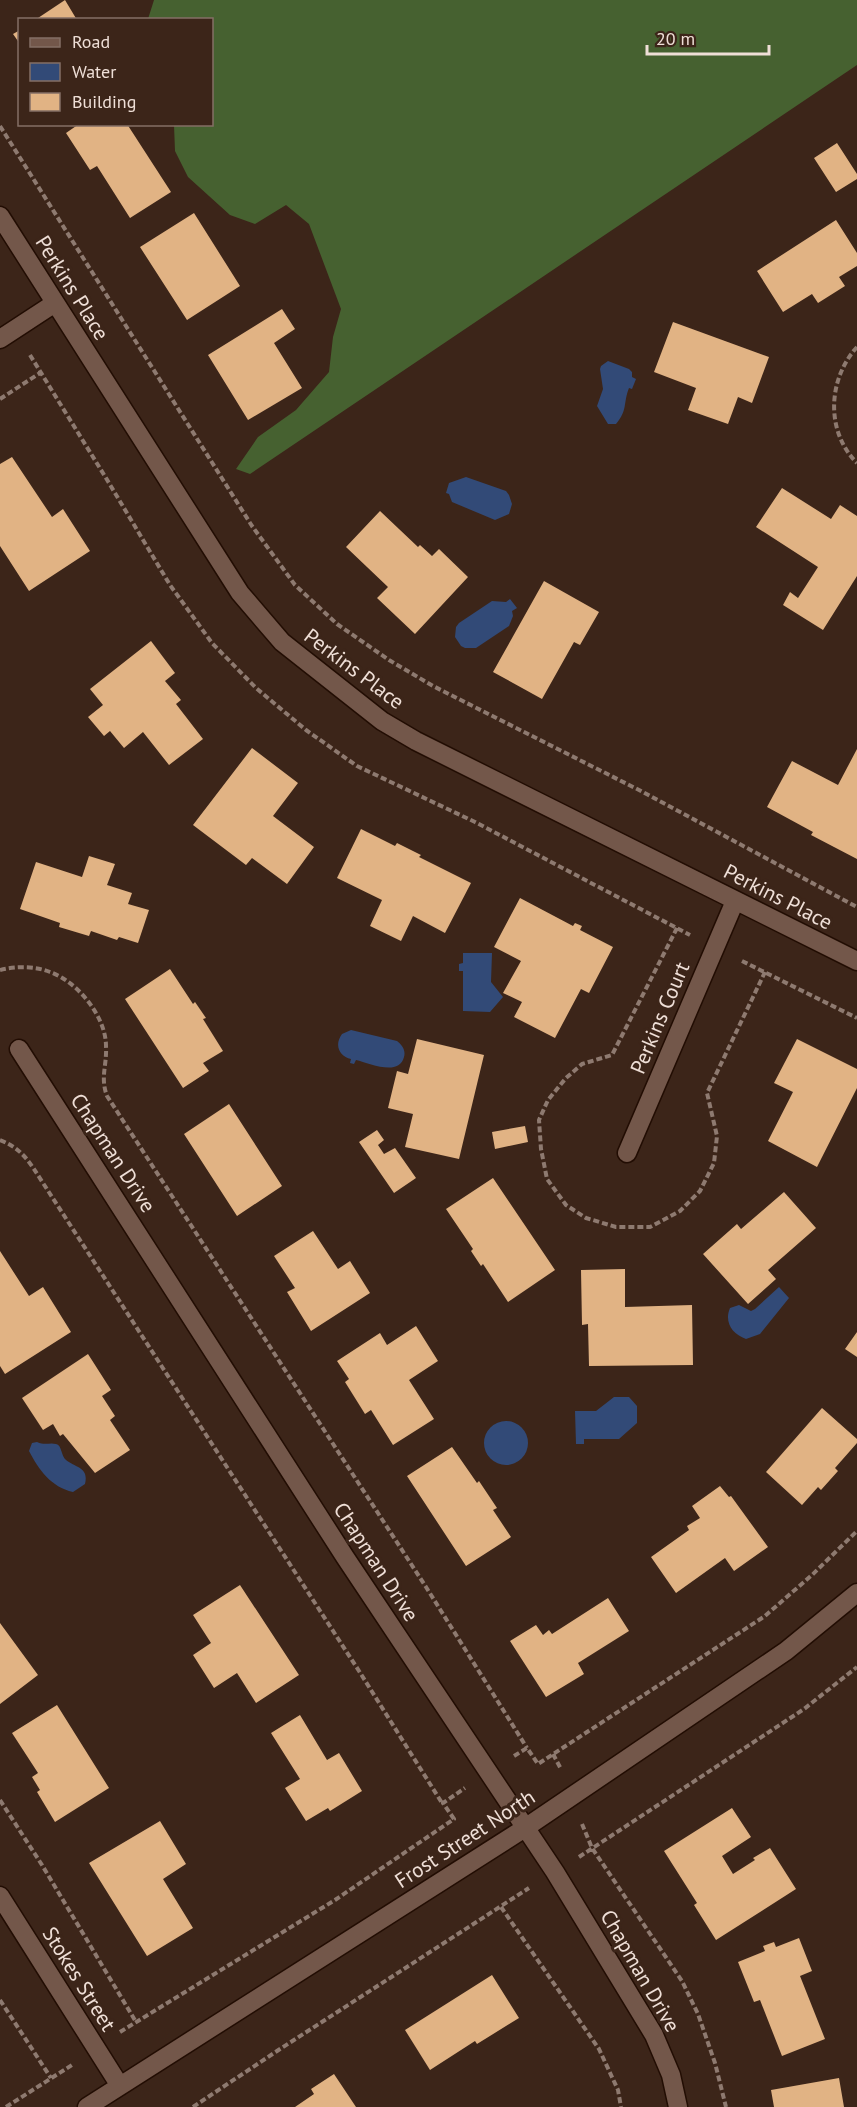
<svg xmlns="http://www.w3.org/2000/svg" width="857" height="2107" font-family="'PT Sans',sans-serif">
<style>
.forest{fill:#466130}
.water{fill:#324a77}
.building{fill:#e1b384}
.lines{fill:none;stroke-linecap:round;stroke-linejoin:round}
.minor-casing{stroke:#220d03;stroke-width:21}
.path{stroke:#8e7a70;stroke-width:4;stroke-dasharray:6 3;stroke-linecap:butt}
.minor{stroke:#73574a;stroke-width:18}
.labels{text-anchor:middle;stroke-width:6;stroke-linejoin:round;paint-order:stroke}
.street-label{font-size:21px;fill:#efdfd7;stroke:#3c2519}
</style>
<rect width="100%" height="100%" fill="#3c2519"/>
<path class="forest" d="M154,0H857V65L250,474L236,469L258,437L296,410L329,372L333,337L341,309L309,224L286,205L255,224L230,215L188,177L175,151L174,125L212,124V20L148,19Z"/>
<path class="water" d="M608,361L629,369L632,372V377L636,379L632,389L629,388C623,403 628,410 616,424H608L597,406L603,389L600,369L601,366Z
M466,477L506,491L509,495L512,504L509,514L495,520L452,502L449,494L446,493L449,483Z
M510,599L517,608L512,611L513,616L509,626L476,648H465L461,646L455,637L456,627L459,623L492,601L506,602Z
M463,953H492L491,982L503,997L490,1012L463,1011V971H459V964L463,963Z
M351,1030L397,1041C402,1045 406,1050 404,1057C399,1077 369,1063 356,1060L354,1064L350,1063L351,1059C339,1056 334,1045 342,1034Z
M779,1287L789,1298L760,1334L746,1339C732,1334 724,1322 730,1308L739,1305L751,1311L755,1309Z
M614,1397H629L637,1406V1423L619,1439H584V1444H576L575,1411H596Z
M484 1443a22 22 0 1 1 44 0a22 22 0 1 1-44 0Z
M37,1442C46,1446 49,1442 56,1444C62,1445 61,1456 66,1460C76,1468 89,1467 85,1484L73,1492C51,1487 39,1470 29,1451L32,1443Z"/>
<path class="building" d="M65,0L77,20H35Z
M20,30V44L13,34Z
M79,124H127L171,192L130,218L97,166L90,170L66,133Z
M837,143L857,174V179L836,192L814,158Z
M194,213L240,286L187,320L140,247Z
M836,220L857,253V266L839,277L845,286L818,303L812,294L783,312L757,271Z
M282,309L295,329L274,343L302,388L248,420L208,355Z
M673,322L769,357L752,403L738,397L728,424L688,410L696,388L654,372Z
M12,457L52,517L63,509L90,551L29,591L0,546V464Z
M782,488L831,519L840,505L857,516V576L823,630L783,605L790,592L798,598L818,567L756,527Z
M380,511L418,547L420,545L432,556L439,549L468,577L415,634L377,598L388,587L346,547Z
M544,581L599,612L580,645L574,642L542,699L493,672Z
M151,641L175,673L165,681L181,700L176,704L203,739L169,765L143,732L124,748L110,731L104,736L88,717L103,705L90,689Z
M252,748L298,783L273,816L314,847L287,884L252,858L246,865L193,825Z
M857,749V859L811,835L813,832L767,807L792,761L838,785Z
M361,829L395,846L397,843L421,855L419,857L471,883L445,933L413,916L401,941L370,926L382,900L337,878Z
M89,856L115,864L107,885L132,893L128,904L149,910L138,943L119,937L117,940L91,931L89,936L59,927L60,923L20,909L36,862L82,877Z
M520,898L573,926L575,923L582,926L580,930L613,947L589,993L581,989L555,1038L514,1017L522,1002L503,993L521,961L494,947Z
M170,969L193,1004L195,1002L206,1018L203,1019L223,1051L203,1063L209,1071L183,1088L125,999Z
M417,1039L484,1055L459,1159L405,1147L413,1114L388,1108L397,1071L408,1074Z
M797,1039L857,1069V1088L817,1167L768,1141L793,1092L774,1083Z
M229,1104L282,1186L237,1216L184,1134Z
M525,1126L528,1142L495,1149L492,1132Z
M377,1130L384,1140L378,1145L384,1154L395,1148L416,1178L394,1193L359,1142Z
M493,1178L555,1270L508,1302L483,1264L481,1266L471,1251L473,1249L446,1209Z
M784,1192L816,1228L768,1270L776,1279L748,1304L703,1254L737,1224L741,1229Z
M313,1231L338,1269L350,1261L370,1293L311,1331L287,1292L295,1288L274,1256Z
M0,1251L29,1296L43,1287L71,1332L5,1374L0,1366Z
M625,1269V1307L692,1305L693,1365L589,1366L588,1324L582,1325L581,1270Z
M416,1326L438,1361L409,1380L434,1419L393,1445L371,1410L365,1414L345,1382L349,1379L337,1361L380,1333L387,1345Z
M857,1332V1357L845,1349Z
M88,1354L111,1390L102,1396L115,1416L110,1420L130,1450L95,1473L63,1434L60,1436L53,1424L43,1430L22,1398Z
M822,1408L857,1439V1443L835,1468L838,1471L821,1490L818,1487L802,1505L766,1472Z
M452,1447L477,1483L479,1481L497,1508L493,1510L511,1537L466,1566L407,1476Z
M720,1486L729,1497L731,1496L768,1547L734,1571L725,1558L676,1593L651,1557L689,1530L687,1526L700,1518L692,1506Z
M240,1585L299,1675L256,1703L237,1673L214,1688L193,1655L211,1643L193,1615Z
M608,1598L629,1631L578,1663L584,1674L546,1697L510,1641L536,1625L543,1635L549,1630L552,1634Z
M0,1623L38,1675L0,1704Z
M57,1705L109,1788L55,1822L37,1792L40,1790L32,1777L38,1773L12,1733Z
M300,1715L327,1760L339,1753L362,1791L330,1811L328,1808L306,1821L285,1788L300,1779L271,1733Z
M732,1808L751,1837L722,1856L733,1874L755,1860L753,1858L770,1848L796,1889L716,1940L694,1905L697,1903L664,1851Z
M160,1821L186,1864L163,1879L193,1928L147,1956L89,1863Z
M799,1938L812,1971L800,1976L825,2039L782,2056L760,2000L754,2002L738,1962L765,1951L763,1946L774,1942L776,1947Z
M492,1975L519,2018L477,2044L475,2041L430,2070L405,2030Z
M334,2074L356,2107H295L314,2094L311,2089Z
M839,2078L844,2107H774L771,2090Z"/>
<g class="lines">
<defs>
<path id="minor" d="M0,216L240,593L282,642L382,721L416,741L857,961
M0,339L55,303
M19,1049L345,1557L555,1872L654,2035L671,2075L678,2107
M627,1153L735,901
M0,1896L120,2086
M87,2107L525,1828L786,1651L857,1593"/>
</defs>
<use href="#minor" class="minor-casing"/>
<path class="path" d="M0,126L252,526L295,585L337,624L389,660L433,686L639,790L857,907
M857,347C828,379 825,431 857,463
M30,355L106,478L170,585L212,643L256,688L306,730L357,766L475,822L690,935
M0,399L40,373
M677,928L612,1055L582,1064L566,1078L548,1100L539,1120L541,1149L547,1179L566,1205L586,1218L616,1227H650L680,1211L700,1191L714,1163L717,1136L707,1093L765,972
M742,961L857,1018
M0,970C16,966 35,966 50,972C78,982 106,1017 106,1046C107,1066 100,1077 107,1096L426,1587L527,1748
M0,1140C23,1149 30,1163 43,1183L359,1671L442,1803
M553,1754L561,1769
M514,1756L527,1748L538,1764L765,1616L812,1575L857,1531
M0,1800L42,1865L136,2022
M582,1824L592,1848L682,1981L698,2014L715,2063L726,2107
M579,1857L804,1709L857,1667
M501,1907L599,2049L618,2090L621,2107
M0,2000L51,2078
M120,2032L335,1900L454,1819L443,1803L465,1788
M6,2107L72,2065
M193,2107L277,2051L529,1888"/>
<use href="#minor" class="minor"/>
</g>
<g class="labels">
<g class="street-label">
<text transform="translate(72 288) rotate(58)" y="7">Perkins Place</text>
<text transform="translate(354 669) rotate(37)" y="7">Perkins Place</text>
<text transform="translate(778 897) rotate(27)" y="7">Perkins Place</text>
<text transform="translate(660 1018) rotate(-67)" y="7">Perkins Court</text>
<text transform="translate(113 1153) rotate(57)" y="7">Chapman Drive</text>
<text transform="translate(376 1562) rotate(57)" y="7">Chapman Drive</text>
<text transform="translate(465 1839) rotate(-33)" y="7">Frost Street North</text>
<text transform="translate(640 1971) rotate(60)" y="7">Chapman Drive</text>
<text transform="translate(79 1979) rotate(58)" y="7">Stokes Street</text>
</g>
</g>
<rect x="18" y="18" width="195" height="108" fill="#3c2519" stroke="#846f65" stroke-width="1.5"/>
<rect x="30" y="38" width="30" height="9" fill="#73574a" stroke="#846f65" stroke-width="1.5"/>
<text x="72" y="48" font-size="18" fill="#efdfd7">Road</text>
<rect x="30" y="63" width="30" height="18" fill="#324a77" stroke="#846f65" stroke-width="1.5"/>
<text x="72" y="78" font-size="18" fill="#efdfd7">Water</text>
<rect x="30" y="93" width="30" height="18" fill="#e1b384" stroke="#846f65" stroke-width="1.5"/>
<text x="72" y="108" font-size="18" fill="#efdfd7">Building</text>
<path d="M647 45v9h122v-9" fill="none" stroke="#efdfd7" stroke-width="3"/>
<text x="656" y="45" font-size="18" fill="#efdfd7" stroke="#3c2519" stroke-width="4.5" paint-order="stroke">20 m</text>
</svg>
